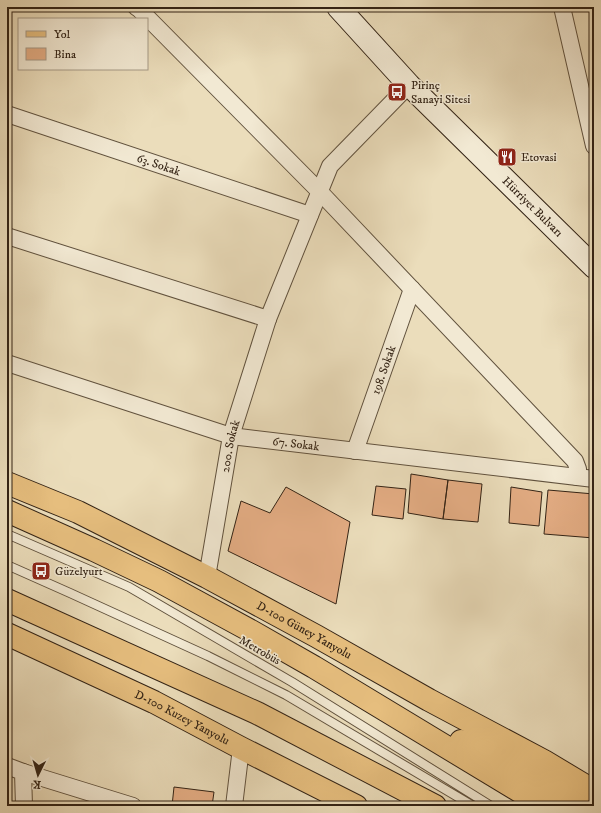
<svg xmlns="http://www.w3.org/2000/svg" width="601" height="813" font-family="'IM FELL DW Pica',serif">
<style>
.building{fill:#e4ad84;stroke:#332315}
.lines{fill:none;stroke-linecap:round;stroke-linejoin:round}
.service-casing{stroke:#61523e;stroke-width:10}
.minor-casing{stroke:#61523e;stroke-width:18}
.secondary-casing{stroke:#332315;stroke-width:24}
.primary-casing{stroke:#332315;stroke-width:24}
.trunk-casing{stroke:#332315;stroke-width:24}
.service{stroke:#f2e9d3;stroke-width:8}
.minor{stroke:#f2e9d3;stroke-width:16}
.secondary{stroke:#f2e9d3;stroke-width:22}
.primary{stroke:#e6be7e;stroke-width:22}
.trunk{stroke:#e6be7e;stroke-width:22}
.labels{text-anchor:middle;stroke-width:3;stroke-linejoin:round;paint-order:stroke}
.poi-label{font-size:12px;fill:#332315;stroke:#f2e9d3;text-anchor:start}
.street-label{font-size:12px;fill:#332315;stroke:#f2e9d3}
</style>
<rect width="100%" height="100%" fill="#ebddbb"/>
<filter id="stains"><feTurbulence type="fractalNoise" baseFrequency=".005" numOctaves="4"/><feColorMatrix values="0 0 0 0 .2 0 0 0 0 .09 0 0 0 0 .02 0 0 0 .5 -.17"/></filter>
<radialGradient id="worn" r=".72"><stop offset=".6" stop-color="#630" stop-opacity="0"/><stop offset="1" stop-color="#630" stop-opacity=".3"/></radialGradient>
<path class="building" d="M411,474L448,480L443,519L408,513Z
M448,480L482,484L478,522L443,519Z
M376,486L406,489L403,519L372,515Z
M286,487L350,522L336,604L228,551L241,501L270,513Z
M511,487L542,492L539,526L509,523Z
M548,490L594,494V538L544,534Z
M174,787L214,792L212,806H172Z"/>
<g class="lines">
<defs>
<path id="service" d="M7,534L129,587L292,682L491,806
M7,565L70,593L208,656L286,695L473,806"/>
<g id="minor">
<path d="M136,7L139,9L319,191L575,461L578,469L577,477"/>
<path d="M562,7L594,146"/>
<path id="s1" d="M7,114L310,215"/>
<path d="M7,236L268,319L330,166L409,85"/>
<path id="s2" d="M7,363L231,436L594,479"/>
<path id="s3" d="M355,451L412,289"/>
<path id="s4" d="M207,577L231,436L268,319"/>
<path d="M7,766L23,772L24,806"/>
<path d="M23,772L133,806"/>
<path d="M234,806L241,748"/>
</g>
<g id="secondary">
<path id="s5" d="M338,7L409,85L594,267"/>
</g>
<g id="primary">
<path id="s6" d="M7,483L78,512L207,577L316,636L429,700L544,761L594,791"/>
<path id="s7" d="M7,634L154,702L241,748L356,806"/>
</g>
<path id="trunk" d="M7,511L94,550L159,581L251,631L314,667L544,806
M7,600L257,713L435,806
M461,741C502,760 541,782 579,806"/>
</defs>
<use href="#service" class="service-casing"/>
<use href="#minor" class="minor-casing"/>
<use href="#secondary" class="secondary-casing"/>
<use href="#primary" class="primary-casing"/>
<use href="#trunk" class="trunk-casing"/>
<use href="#service" class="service"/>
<use href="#minor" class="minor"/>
<use href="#secondary" class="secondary"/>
<use href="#primary" class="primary"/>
<use href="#trunk" class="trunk"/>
</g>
<defs>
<symbol id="bus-square" viewBox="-11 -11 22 22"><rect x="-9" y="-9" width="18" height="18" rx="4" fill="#8f2418" stroke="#f2e9d3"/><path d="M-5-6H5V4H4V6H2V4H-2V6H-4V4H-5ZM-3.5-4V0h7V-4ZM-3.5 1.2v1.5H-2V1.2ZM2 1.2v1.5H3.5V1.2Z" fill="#fff"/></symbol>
<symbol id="restaurant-square" viewBox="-11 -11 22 22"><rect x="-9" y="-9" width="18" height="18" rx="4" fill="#8f2418" stroke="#f2e9d3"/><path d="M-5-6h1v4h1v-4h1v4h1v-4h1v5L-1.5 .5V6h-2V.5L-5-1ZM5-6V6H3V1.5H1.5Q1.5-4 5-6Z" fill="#fff"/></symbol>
</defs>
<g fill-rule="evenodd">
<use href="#bus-square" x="386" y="81" width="22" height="22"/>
<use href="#restaurant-square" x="496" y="146" width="22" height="22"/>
<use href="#bus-square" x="30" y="560" width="22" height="22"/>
</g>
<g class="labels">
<g class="poi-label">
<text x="411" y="89">Pirinç<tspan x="411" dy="14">Sanayi Sitesi</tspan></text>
<text x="521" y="161">Etovasi</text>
<text x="55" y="575">Güzelyurt</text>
</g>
<g class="street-label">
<text dy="4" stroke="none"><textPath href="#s1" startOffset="160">63. Sokak</textPath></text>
<text dy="4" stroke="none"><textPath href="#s5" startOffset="279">Hürriyet Bulvarı</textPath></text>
<text dy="4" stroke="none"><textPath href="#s3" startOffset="86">198. Sokak</textPath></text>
<text dy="4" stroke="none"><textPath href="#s2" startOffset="301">67. Sokak</textPath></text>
<text dy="4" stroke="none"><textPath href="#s4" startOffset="133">200. Sokak</textPath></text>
<text dy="4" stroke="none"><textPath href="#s6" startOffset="332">D-100 Güney Yanyolu</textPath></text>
<text transform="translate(260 650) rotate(30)" y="4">Metrobüs</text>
<text dy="4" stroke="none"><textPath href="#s7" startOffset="194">D-100 Kuzey Yanyolu</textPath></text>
</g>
</g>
<rect width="601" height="813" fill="none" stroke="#ebddbb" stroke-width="24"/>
<rect x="8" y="8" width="585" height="797" fill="none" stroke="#332315" stroke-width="2"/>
<rect x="12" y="12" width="577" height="789" fill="none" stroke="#332315"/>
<rect x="18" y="18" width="130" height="52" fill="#f2e9d3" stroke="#a69a87"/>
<rect x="26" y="31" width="20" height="6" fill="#e6be7e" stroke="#a69a87"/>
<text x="54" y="38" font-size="12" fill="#332315">Yol</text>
<rect x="26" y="48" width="20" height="12" fill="#e4ad84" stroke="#a69a87"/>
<text x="54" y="58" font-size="12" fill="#332315">Bina</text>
<g transform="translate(38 775) rotate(185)" stroke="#f2e9d3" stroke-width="3" paint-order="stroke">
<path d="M0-3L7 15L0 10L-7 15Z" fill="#332315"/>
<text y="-6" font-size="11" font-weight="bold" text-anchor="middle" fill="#332315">K</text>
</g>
<rect width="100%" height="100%" filter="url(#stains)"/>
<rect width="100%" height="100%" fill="url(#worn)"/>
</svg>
